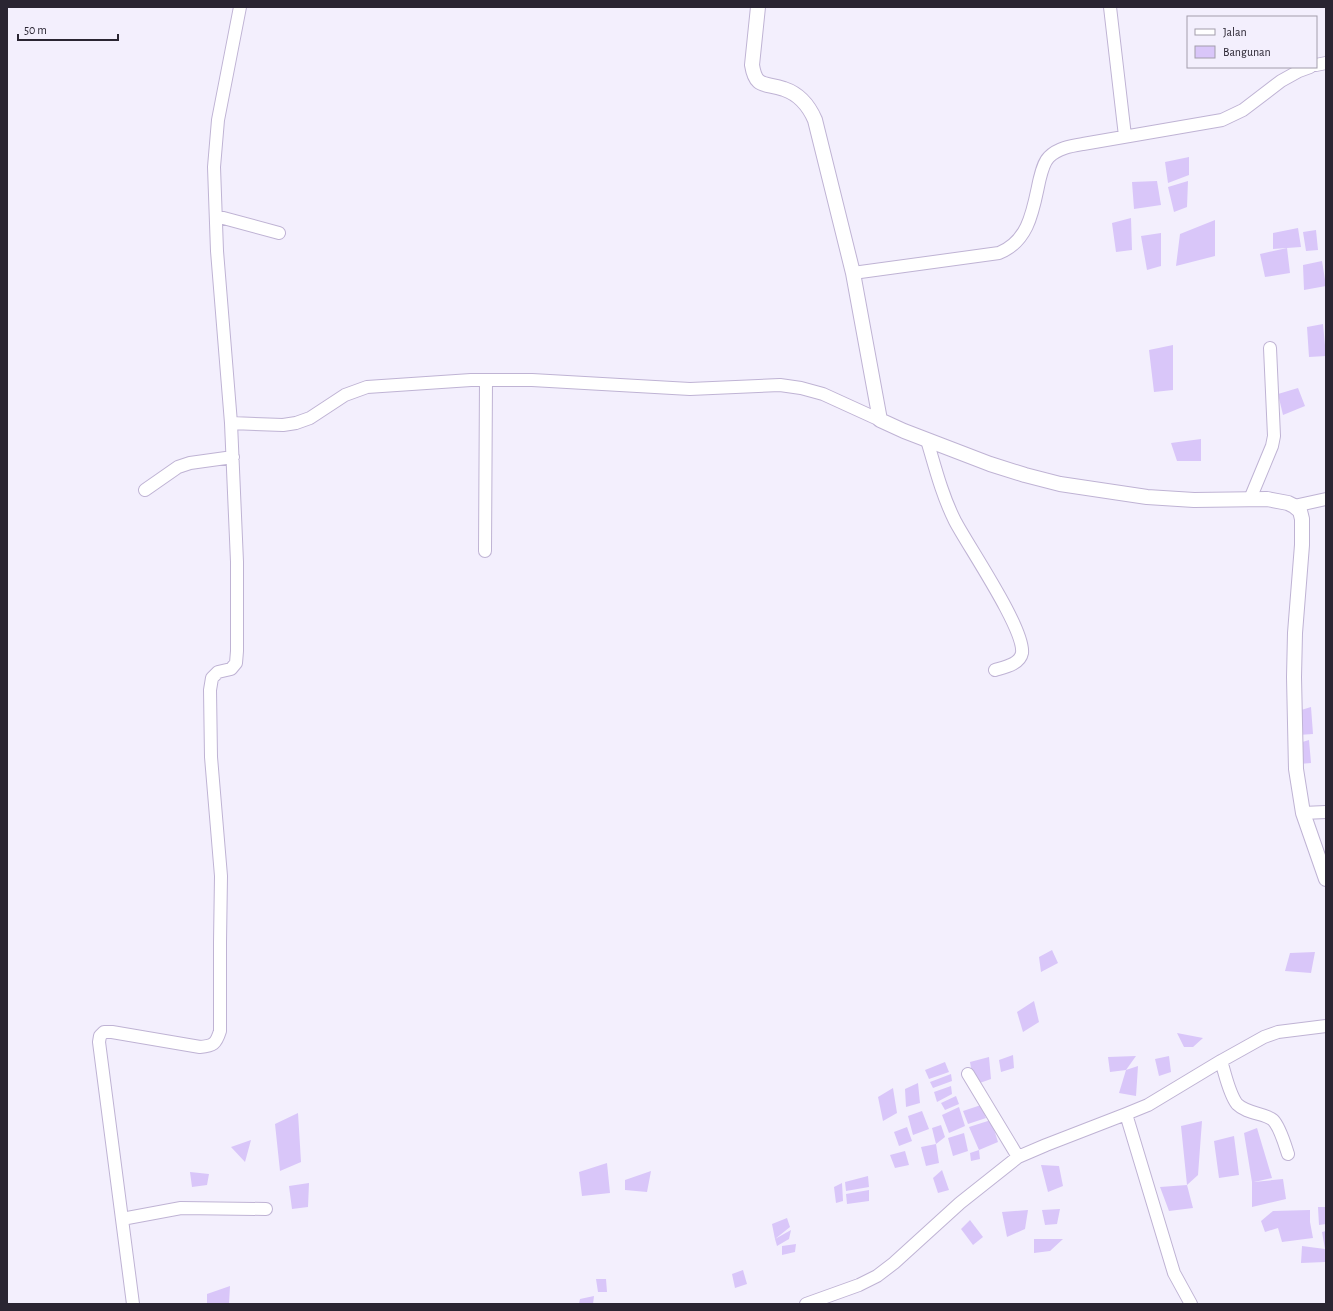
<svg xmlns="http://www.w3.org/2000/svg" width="1333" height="1311" font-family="'Alegreya Sans',sans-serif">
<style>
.building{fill:#d9c6f9}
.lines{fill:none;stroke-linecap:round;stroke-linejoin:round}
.minor-casing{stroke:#bfb3d4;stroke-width:14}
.tertiary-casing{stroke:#bfb3d4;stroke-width:16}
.minor{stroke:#fff;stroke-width:12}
.tertiary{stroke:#fff;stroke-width:14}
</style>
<rect width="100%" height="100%" fill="#f3effd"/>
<path class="building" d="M1189,157V175L1168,183L1165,162Z
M1157,181L1161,205L1134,209L1132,182Z
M1188,181L1187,207L1174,212L1168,187Z
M1131,218L1132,250L1116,252L1112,223Z
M1215,220V256L1176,266L1180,234Z
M1298,228L1301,247L1287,248L1290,273L1265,277L1260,254L1287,248L1273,249V233Z
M1316,230L1318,250L1306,251L1303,232Z
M1161,233V266L1147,270L1141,236Z
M1322,261L1326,286L1304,290L1303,265Z
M1323,324L1326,356L1309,357L1307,327Z
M1173,345V390L1154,392L1149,350Z
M1298,388L1305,406L1283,415L1278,394Z
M1201,439V461H1177L1171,443Z
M1311,707L1313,734L1298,735V711Z
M1309,740L1311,763L1299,764V743Z
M1052,950L1058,963L1041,972L1039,957Z
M1315,952L1311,973L1285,971L1290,953Z
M1034,1001L1039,1022L1023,1032L1017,1012Z
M1177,1033L1203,1038L1193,1047H1184Z
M1013,1055L1014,1068L1001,1072L999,1060Z
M1136,1056L1126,1070L1138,1066L1136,1096L1119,1093L1126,1070L1110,1072L1108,1057Z
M1169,1056L1171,1072L1159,1076L1155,1059Z
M989,1057L991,1079L974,1085L970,1062Z
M945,1062L949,1072L929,1079L925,1070Z
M951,1074L952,1081L933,1088L930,1082Z
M918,1083L920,1103L906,1107L905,1089Z
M951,1086L952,1094L937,1102L934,1092Z
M893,1088L897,1113L883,1121L878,1097Z
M956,1096L959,1104L945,1110L941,1103Z
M981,1105L986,1118L968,1124L963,1111Z
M959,1107L965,1126L949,1133L942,1115Z
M922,1111L929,1129L913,1135L908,1116Z
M298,1113L301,1162L280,1171L275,1124Z
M991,1120L998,1142L979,1150L969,1127Z
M1202,1121L1198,1175L1187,1185L1181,1126Z
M941,1125L945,1137L936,1144L932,1128Z
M907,1127L912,1141L899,1146L894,1132Z
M1257,1128L1272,1178L1254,1182L1283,1179L1286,1199L1252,1207V1182L1244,1133Z
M964,1133L968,1151L953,1156L948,1138Z
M1234,1136L1239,1175L1219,1178L1214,1141Z
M251,1140L245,1162L231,1147Z
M936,1144L939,1163L926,1166L921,1147Z
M979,1150L980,1159L971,1161L970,1153Z
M905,1151L909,1165L895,1168L890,1155Z
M607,1163L610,1193L582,1196L579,1172Z
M1041,1165L1059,1166L1063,1186L1048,1192Z
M942,1170L949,1190L938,1193L933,1178Z
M651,1171L647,1192L625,1190V1180Z
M190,1172L209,1174L207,1185L192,1187Z
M868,1176L869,1187L846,1191L845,1182Z
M309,1183L308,1207L292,1209L289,1186Z
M842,1183L843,1201L836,1203L834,1187Z
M1187,1185L1193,1208L1169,1211L1160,1187Z
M869,1190V1201L847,1204L846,1194Z
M1318,1207H1326V1224L1319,1225Z
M1060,1209L1057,1224L1045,1225L1042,1210Z
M1028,1210L1025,1229L1007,1237L1002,1212Z
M1310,1210V1222L1313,1238L1282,1242L1278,1228L1265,1232L1261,1221L1273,1211Z
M787,1218L790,1227L775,1239L772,1224Z
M970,1220L983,1237L973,1245L961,1229Z
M791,1230L789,1239L777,1246L775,1239Z
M1326,1231L1325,1262L1301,1263L1302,1246L1325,1249L1322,1232Z
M1034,1239H1063L1050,1251L1034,1253Z
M796,1244L795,1252L782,1255V1246Z
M743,1270L747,1284L735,1288L732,1274Z
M596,1279H606L607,1292H598Z
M230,1286L229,1304H207V1294Z
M594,1296L593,1304H579L580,1299Z"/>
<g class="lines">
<defs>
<path id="minor" d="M1110,7L1125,136
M1316,65L1326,63
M216,216L279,233
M853,273L999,253C1029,241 1033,210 1039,182C1041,174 1043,163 1049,157C1058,148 1071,146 1083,144L1222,120L1243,110L1281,81L1299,71L1310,67
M231,423L283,425L296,423L310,418L345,395L367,387L471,380H532L690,389L780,385L801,388L823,394L880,420
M927,440C935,467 942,495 955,521C968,546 1025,629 1022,653C1020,664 1005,667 995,670
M145,490L178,467L190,463L233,457
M1250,499L1272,446L1274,436L1270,348
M1294,506L1326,499
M485,551L486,380
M1303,813L1326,812
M1221,1061C1225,1073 1229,1094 1237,1104C1247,1114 1265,1113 1273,1120C1280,1127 1285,1145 1288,1154
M968,1074L1018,1157
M1126,1114L1174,1273L1191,1304
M122,1219L181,1208L266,1209
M133,1304L99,1042L100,1036L104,1032H112L200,1047C213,1046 216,1044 220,1031V942L221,876L211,757L210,690L212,678L218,672L231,669L236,663L237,651V562L231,423L217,251L214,167L218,120L240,7
M806,1304L859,1285L877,1276L894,1263L960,1203L1018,1157L1046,1145L1126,1114L1148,1105L1221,1061L1264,1037L1278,1032L1326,1026"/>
<path id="tertiary" d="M758,7L752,65C756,90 766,82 784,89C799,94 809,106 815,120L853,273L880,420L904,431L990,464L1025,475L1060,484L1147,497L1194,500L1267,499L1288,503L1294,506L1300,511L1302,519V545L1295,633L1294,677L1296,769L1303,813L1326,879"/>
</defs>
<use href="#minor" class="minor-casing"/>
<use href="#tertiary" class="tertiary-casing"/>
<use href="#minor" class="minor"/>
<use href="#tertiary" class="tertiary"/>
</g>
<rect width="1333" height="1311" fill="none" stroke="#2a2532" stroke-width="16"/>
<rect x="1187" y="16" width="130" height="52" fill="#f3effd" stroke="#a39eac"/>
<rect x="1195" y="29" width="20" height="6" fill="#ffffff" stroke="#a39eac"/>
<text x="1223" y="36" font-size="12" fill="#2a2532">Jalan</text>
<rect x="1195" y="46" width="20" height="12" fill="#d9c6f9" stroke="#a39eac"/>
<text x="1223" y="56" font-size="12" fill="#2a2532">Bangunan</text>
<path d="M18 34v6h100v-6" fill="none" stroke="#2a2532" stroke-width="2"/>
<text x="24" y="34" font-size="12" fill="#2a2532" stroke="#f3effd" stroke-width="3" paint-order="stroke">50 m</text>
</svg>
